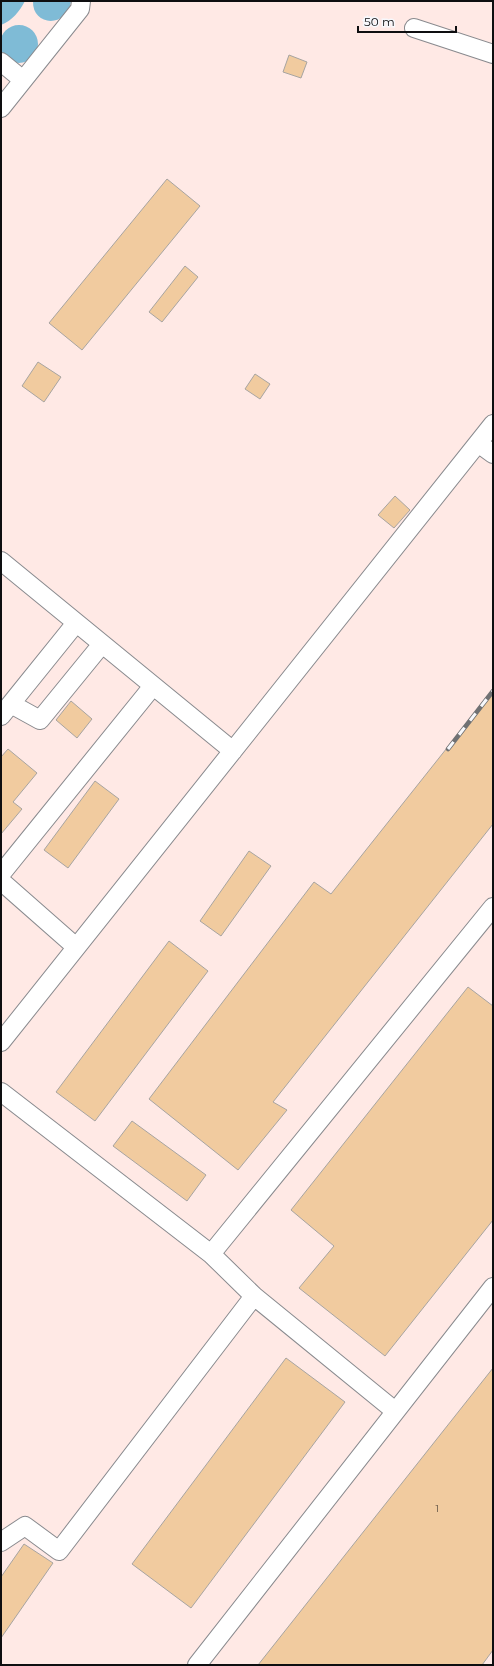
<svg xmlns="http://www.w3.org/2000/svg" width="494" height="1666" font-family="Montserrat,sans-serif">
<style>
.industrial{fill:#ffe9e5}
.water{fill:#7fbbd6}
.building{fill:#f1cb9f;stroke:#a7a4a1}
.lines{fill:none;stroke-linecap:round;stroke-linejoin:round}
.minor-casing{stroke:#898a8e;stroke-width:20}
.minor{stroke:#fff;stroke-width:18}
.rail-casing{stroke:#707173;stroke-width:4.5}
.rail{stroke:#f7f8fc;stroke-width:3;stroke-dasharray:9;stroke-linecap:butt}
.labels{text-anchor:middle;stroke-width:3.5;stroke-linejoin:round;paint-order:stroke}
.number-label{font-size:9px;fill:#473d34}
</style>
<rect width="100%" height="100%" fill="#f7f8fc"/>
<path class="industrial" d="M1,1H493V1665H1Z"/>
<path class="water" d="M1,1H25C19,12 13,20 1,25Z
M33,1H71C68,28 32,27 33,1Z
M0 44a19 19 0 1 1 38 0a19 19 0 1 1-38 0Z"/>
<path class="building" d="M289,55L307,62L301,78L283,72Z
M167,179L200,206L82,350L49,323Z
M185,266L198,277L162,322L149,312Z
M38,362L61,377L44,402L22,386Z
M255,374L270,384L260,399L245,389Z
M395,496L410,510L394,528L378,515Z
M493,690V824L273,1102L287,1110L238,1170L149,1099L314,882L331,894Z
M71,701L92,719L77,738L56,720Z
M8,749L37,773L13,802L22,809L1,834V757Z
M95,781L119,799L68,868L44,850Z
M249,851L271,866L221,936L200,921Z
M169,941L208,971L95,1121L56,1092Z
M468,987L493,1006V1220L385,1356L299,1288L334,1246L291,1210Z
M132,1121L206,1175L187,1201L113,1146Z
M286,1358L345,1402L191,1608L132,1564Z
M493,1368V1650L482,1665H258Z
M24,1544L53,1563L1,1638V1577Z"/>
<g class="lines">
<defs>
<path id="minor" d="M414,28L493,54
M1,62L23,80
M1,108L80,9L81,1
M478,443L493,454
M1,561L233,751
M11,704L40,720L102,644
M1,716L76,623
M1,874L153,686
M1,881L76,947
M1,1042L493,424
M1,1092L211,1254L254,1296L395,1411
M211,1254L493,907
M1,1542L25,1526L59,1551L254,1296
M197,1665L493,1287"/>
</defs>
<use href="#minor" class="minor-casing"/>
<use href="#minor" class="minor"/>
<defs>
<path id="rail" d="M448,749L493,691"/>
</defs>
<use href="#rail" class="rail-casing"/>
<use href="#rail" class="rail"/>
</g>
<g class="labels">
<g class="number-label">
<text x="437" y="1512">1</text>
</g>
</g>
<rect width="494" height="1666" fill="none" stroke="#0e0e10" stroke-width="4"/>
<path d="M358 26v6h98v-6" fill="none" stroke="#0e0e10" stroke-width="2"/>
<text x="364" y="26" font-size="12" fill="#0e0e10" stroke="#f7f8fc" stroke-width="3" paint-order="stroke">50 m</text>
</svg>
